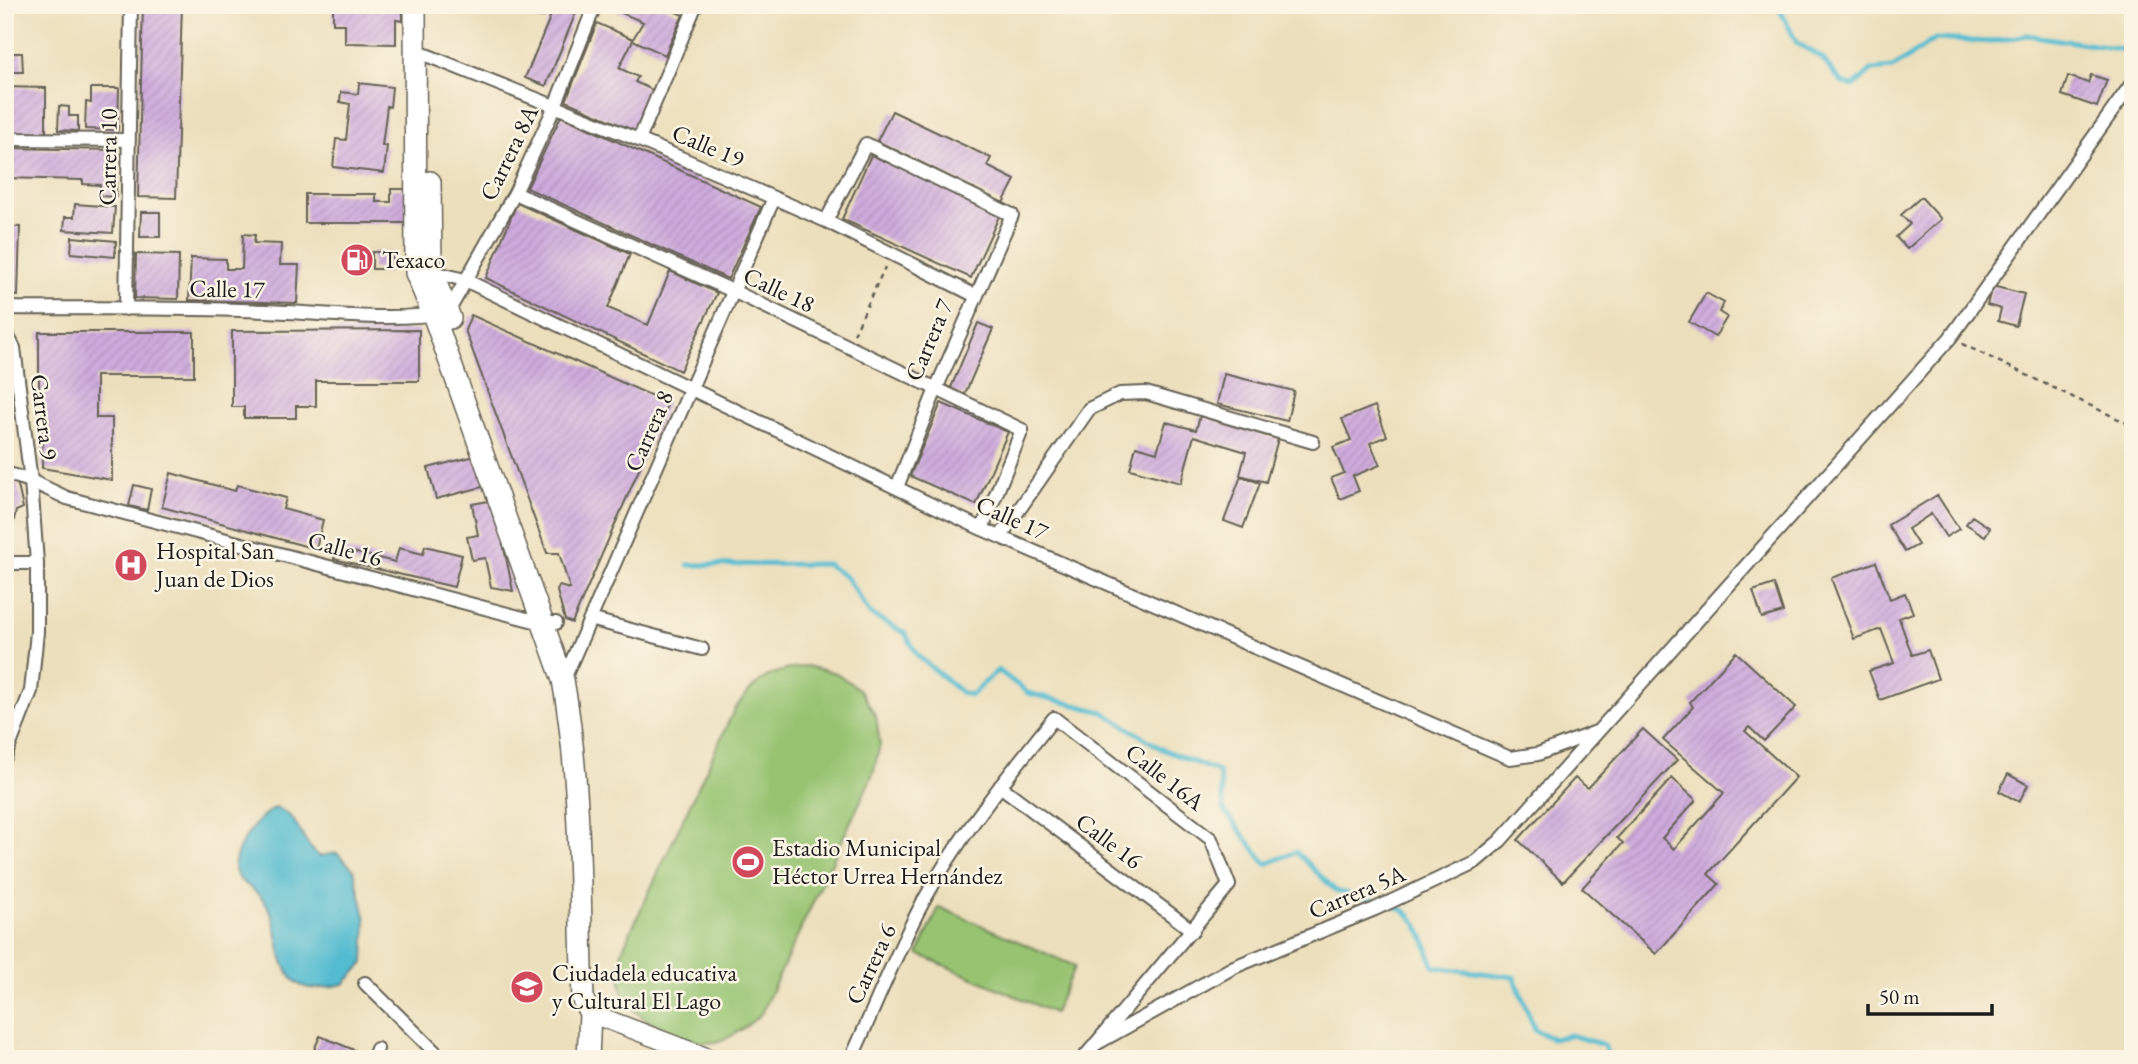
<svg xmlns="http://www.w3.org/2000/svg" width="2138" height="1064" font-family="'EB Garamond',serif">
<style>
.garden{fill:#98c472;stroke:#5a7047;stroke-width:2}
.water{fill:#53bcd0;stroke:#386c76;stroke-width:2}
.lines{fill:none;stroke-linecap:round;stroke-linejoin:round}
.stream{stroke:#53bcd0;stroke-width:5}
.building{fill:url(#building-hatch)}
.minor-casing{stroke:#656054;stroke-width:16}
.secondary-casing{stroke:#656054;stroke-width:21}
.primary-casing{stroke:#656054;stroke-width:24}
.path{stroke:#656054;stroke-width:2.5;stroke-dasharray:5 5;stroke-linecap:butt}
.minor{stroke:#fff;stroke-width:12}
.secondary{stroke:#fff;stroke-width:18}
.primary{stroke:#fff;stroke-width:21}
.labels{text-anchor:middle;stroke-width:5;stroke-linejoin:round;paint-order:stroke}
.street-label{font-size:24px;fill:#1c1c1c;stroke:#fcf5e5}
.poi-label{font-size:24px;fill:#1c1c1c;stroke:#fcf5e5;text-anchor:start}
</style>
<defs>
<pattern id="building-hatch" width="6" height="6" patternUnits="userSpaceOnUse" patternTransform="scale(1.75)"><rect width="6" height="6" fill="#ceabdd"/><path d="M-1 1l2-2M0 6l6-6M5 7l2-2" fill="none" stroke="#b093bd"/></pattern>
</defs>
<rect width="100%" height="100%" fill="#fcf5e5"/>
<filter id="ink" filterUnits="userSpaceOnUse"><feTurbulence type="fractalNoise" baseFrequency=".0143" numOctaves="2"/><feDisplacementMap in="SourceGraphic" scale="14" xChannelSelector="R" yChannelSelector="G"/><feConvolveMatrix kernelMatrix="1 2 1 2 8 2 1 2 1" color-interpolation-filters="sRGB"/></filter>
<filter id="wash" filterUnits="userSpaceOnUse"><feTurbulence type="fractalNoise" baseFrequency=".00686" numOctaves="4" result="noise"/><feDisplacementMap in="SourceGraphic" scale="28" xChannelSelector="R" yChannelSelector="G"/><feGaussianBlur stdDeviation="1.57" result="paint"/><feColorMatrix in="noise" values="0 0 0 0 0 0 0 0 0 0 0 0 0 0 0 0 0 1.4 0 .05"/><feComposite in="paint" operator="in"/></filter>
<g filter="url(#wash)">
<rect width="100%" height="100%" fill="#ecdfbc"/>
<path class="garden" d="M807,666L836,673L860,690L876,716L880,745L873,774L761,1014C747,1026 733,1038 715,1042C691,1047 635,1020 625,998C618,983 621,966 622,950L734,710C759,677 767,672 807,666Z
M939,907L1075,966L1054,1013L918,954Z"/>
<path class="water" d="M275,808C300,814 300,843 319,856L337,853L354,870L366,920L364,963L344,984C331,986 309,993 297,983C277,967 280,934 271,913C256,876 215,888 245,838C254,825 261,815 275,808Z"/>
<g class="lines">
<path class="stream" d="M1774,5L1781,12L1797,43L1821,57L1842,83L1854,86L1871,70L1893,68L1935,39L1991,42L2027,35L2133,51
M688,565L827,564L847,578L870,614L905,633L918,656L962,693L971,695L998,670L1028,693L1103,712L1162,749L1219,772L1224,810L1266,864L1296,852L1336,891L1381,902
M1391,905C1420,912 1425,943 1434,967L1514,977L1535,1030L1553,1039L1570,1035L1604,1045L1609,1059"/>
</g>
<g id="blocks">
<path class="building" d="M143,5H182L176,198L138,197Z
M333,5H403V21L396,20V44L345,43V24H333Z
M458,5H544L543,17Z
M555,5H579L546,86L525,78Z
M603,5H660L683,15L665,55L633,40L619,68L638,77L635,82L655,91L637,132L566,101L597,23L633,39L643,22Z
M5,53H22L23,72H5Z
M2091,75L2107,80L2097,107L2062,95L2068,76L2088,83Z
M359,83L392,87L390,107L387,106L382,146H387L384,173L333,167L336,139L346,140L350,104L340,102L341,92L358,94Z
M5,87L46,88V134L5,133Z
M91,88H119L118,130L85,129L86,102L91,103Z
M59,106L69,107V116H78V131L58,130Z
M892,111L991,158L987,166L1015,180L1003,203L877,141Z
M561,116L761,207L728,279L527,188Z
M5,148L117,150L116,197L100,196V185L83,184V180L5,178Z
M871,155L1001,212L971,278L842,219Z
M391,189H406V223H305V194H376V202H391Z
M1921,197L1941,219L1907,249L1896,237L1910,224L1901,215Z
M517,203L630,254L608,308L648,325L670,271L717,293L680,371L486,278Z
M75,204L115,207L113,233L64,230L65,217H74Z
M141,212H160V237H140Z
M5,226L20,227L18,296L5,295Z
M243,234L255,235L254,243L281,244L280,265H299L297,303L189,300L191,258L226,259V269H242Z
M72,237L116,241L115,257L71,253Z
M372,252H393L392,269H372Z
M136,254L179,255L178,299L135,298Z
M1992,286L2024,294L2016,326L1998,321L2001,309L1987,305Z
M1706,293L1724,303L1719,312L1727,317L1715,337L1689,322Z
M471,315L668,403L572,623L565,620L557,591L559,586L570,589L559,553H547L465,330Z
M978,323L993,329L964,396L950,390Z
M419,330V381H316V406H296V418H244V407H232V331Z
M39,332H194V376H96V418H112V480L42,468L43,402H39Z
M1224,374L1294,391L1287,421L1217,404Z
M941,403L1008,432L976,505L910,476Z
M1375,406L1387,436L1370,443L1380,465L1353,476L1359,491L1340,499L1331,478L1344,473L1333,447L1351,440L1342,419Z
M1200,416L1278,439L1266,482L1240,475L1246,452L1194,436L1181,483L1130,469L1136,446L1157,452L1166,422L1196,430Z
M479,455L486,486L436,499L428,468Z
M171,473L235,491L237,485L286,498L283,509L323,520L316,549L162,507Z
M1241,476L1260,483L1243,528L1224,521Z
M5,477L17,481L23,508L16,511L11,532H5Z
M134,485L151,489L147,510L129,506Z
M1937,495L1959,529L1946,537L1931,514L1908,529L1918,545L1905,552L1888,525Z
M494,500L513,591L491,587L485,558L472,560L467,537L478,535L472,504Z
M1972,516L1990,528L1985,536L1966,524Z
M425,546L462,555L454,587L334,559L336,548L395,562L399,548L423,554Z
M1876,562L1890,599L1905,593L1913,613L1899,618L1912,655L1928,650L1938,679L1880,700L1869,671L1894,663L1881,629L1854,639L1831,578Z
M1774,584L1783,612L1762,618L1753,591Z
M1736,652L1796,707L1764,741L1749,727L1745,731L1796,777L1708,874L1719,884L1656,954L1582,888L1623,843L1617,838L1672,778L1696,800L1662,838L1674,849L1724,793L1663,740L1693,707L1690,702Z
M1643,729L1677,760L1563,882L1518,840L1575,778L1588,788Z
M2008,774L2028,785L2019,802L1999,791Z
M320,1036L357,1051L353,1059H310Z"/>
</g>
</g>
<g filter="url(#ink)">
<use href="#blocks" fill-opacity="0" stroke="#656054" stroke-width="2"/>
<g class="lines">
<defs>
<path id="minor" d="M416,51L639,140L774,198L826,221L976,296
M5,139L129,140
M639,140L694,9
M515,193L733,291L1022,430L982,529
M826,221L866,144L1012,215L936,389L897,487
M429,271L465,280L982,529L1510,758L1538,754L1596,732
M5,308C92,309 180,307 267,311C326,313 389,323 448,312L515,193L555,106L595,5
M126,309L131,5
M5,331L14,348L31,481L37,563V632L31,691L5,757
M5,473L31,481L67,498L542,623H556
M1000,537L1089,409L1120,394L1146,393L1313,442
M5,563H37
M590,619L702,649
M564,679L774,198
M1000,786L1193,931
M365,983L442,1059
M1094,1045L1234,967L1375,909L1475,862L1500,841L1950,338L2133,82
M373,1059L377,1049
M851,1059C875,1007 896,952 923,902C959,836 1007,777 1054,718L1211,839L1229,885L1083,1059"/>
<path id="secondary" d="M590,1013L711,1059"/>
<path id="primary" d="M415,5L416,273L433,314L563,680C582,785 579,894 583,1000L590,1013L588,1059
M430,182L431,271L450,318"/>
</defs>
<use href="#minor" class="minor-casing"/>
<use href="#secondary" class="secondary-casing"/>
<use href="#primary" class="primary-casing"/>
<path class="path" d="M854,334L885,267
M1962,344L2133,426"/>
<use href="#minor" class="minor"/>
<use href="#secondary" class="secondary"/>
<use href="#primary" class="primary"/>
</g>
</g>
<defs>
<symbol id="fuel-disc" viewBox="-11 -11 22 22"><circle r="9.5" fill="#d1495b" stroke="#fcf5e5"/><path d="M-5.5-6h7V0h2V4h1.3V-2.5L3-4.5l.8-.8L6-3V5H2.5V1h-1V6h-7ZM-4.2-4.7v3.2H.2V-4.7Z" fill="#fff"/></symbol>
<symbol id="hospital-disc" viewBox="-11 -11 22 22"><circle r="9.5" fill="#d1495b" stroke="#fcf5e5"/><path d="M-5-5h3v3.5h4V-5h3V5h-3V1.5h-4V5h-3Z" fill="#fff"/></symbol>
<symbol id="stadium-disc" viewBox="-11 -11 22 22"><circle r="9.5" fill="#d1495b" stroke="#fcf5e5"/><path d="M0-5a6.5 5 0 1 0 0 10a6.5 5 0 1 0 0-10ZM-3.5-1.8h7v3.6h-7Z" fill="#fff"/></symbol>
<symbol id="school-disc" viewBox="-11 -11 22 22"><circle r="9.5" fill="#d1495b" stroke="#fcf5e5"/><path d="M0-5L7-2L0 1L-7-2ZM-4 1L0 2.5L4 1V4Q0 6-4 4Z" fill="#fff"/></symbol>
</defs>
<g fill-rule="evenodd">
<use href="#fuel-disc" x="338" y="241" width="38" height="38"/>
<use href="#hospital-disc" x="112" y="546" width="38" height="38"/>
<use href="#stadium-disc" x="729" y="843" width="38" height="38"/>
<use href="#school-disc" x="508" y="968" width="38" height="38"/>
</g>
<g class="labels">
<g class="street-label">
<text transform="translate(708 146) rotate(23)" y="8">Calle 19</text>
<text transform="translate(509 153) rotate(-64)" y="8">Carrera 8A</text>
<text transform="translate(108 157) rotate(-89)" y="8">Carrera 10</text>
<text transform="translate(227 289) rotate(1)" y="8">Calle 17</text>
<text transform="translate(779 290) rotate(25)" y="8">Calle 18</text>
<text transform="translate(929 340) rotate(-67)" y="8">Carrera 7</text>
<text transform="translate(44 417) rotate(83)" y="8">Carrera 9</text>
<text transform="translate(649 431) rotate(-66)" y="8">Carrera 8</text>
<text transform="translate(1012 518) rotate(24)" y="8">Calle 17</text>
<text transform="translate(345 549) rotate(15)" y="8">Calle 16</text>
<text transform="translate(1165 777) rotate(38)" y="8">Calle 16A</text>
<text transform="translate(1109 841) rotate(37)" y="8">Calle 16</text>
<text transform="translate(1357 892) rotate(-23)" y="8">Carrera 5A</text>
<text transform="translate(871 964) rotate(-65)" y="8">Carrera 6</text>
</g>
<g class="poi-label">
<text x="382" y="268">Texaco</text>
<text x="156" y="559">Hospital San<tspan x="156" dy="28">Juan de Dios</tspan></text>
<text x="772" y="856">Estadio Municipal<tspan x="772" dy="28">Héctor Urrea Hernández</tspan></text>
<text x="552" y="981">Ciudadela educativa<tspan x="552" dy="28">y Cultural El Lago</tspan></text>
</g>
</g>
<rect width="2138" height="1064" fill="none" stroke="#fcf5e5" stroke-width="28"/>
<path d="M1868 1004v10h124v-10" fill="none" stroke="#1c1c1c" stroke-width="3.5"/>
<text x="1879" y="1004" font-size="21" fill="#1c1c1c" stroke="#fcf5e5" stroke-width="5" paint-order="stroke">50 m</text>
</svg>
